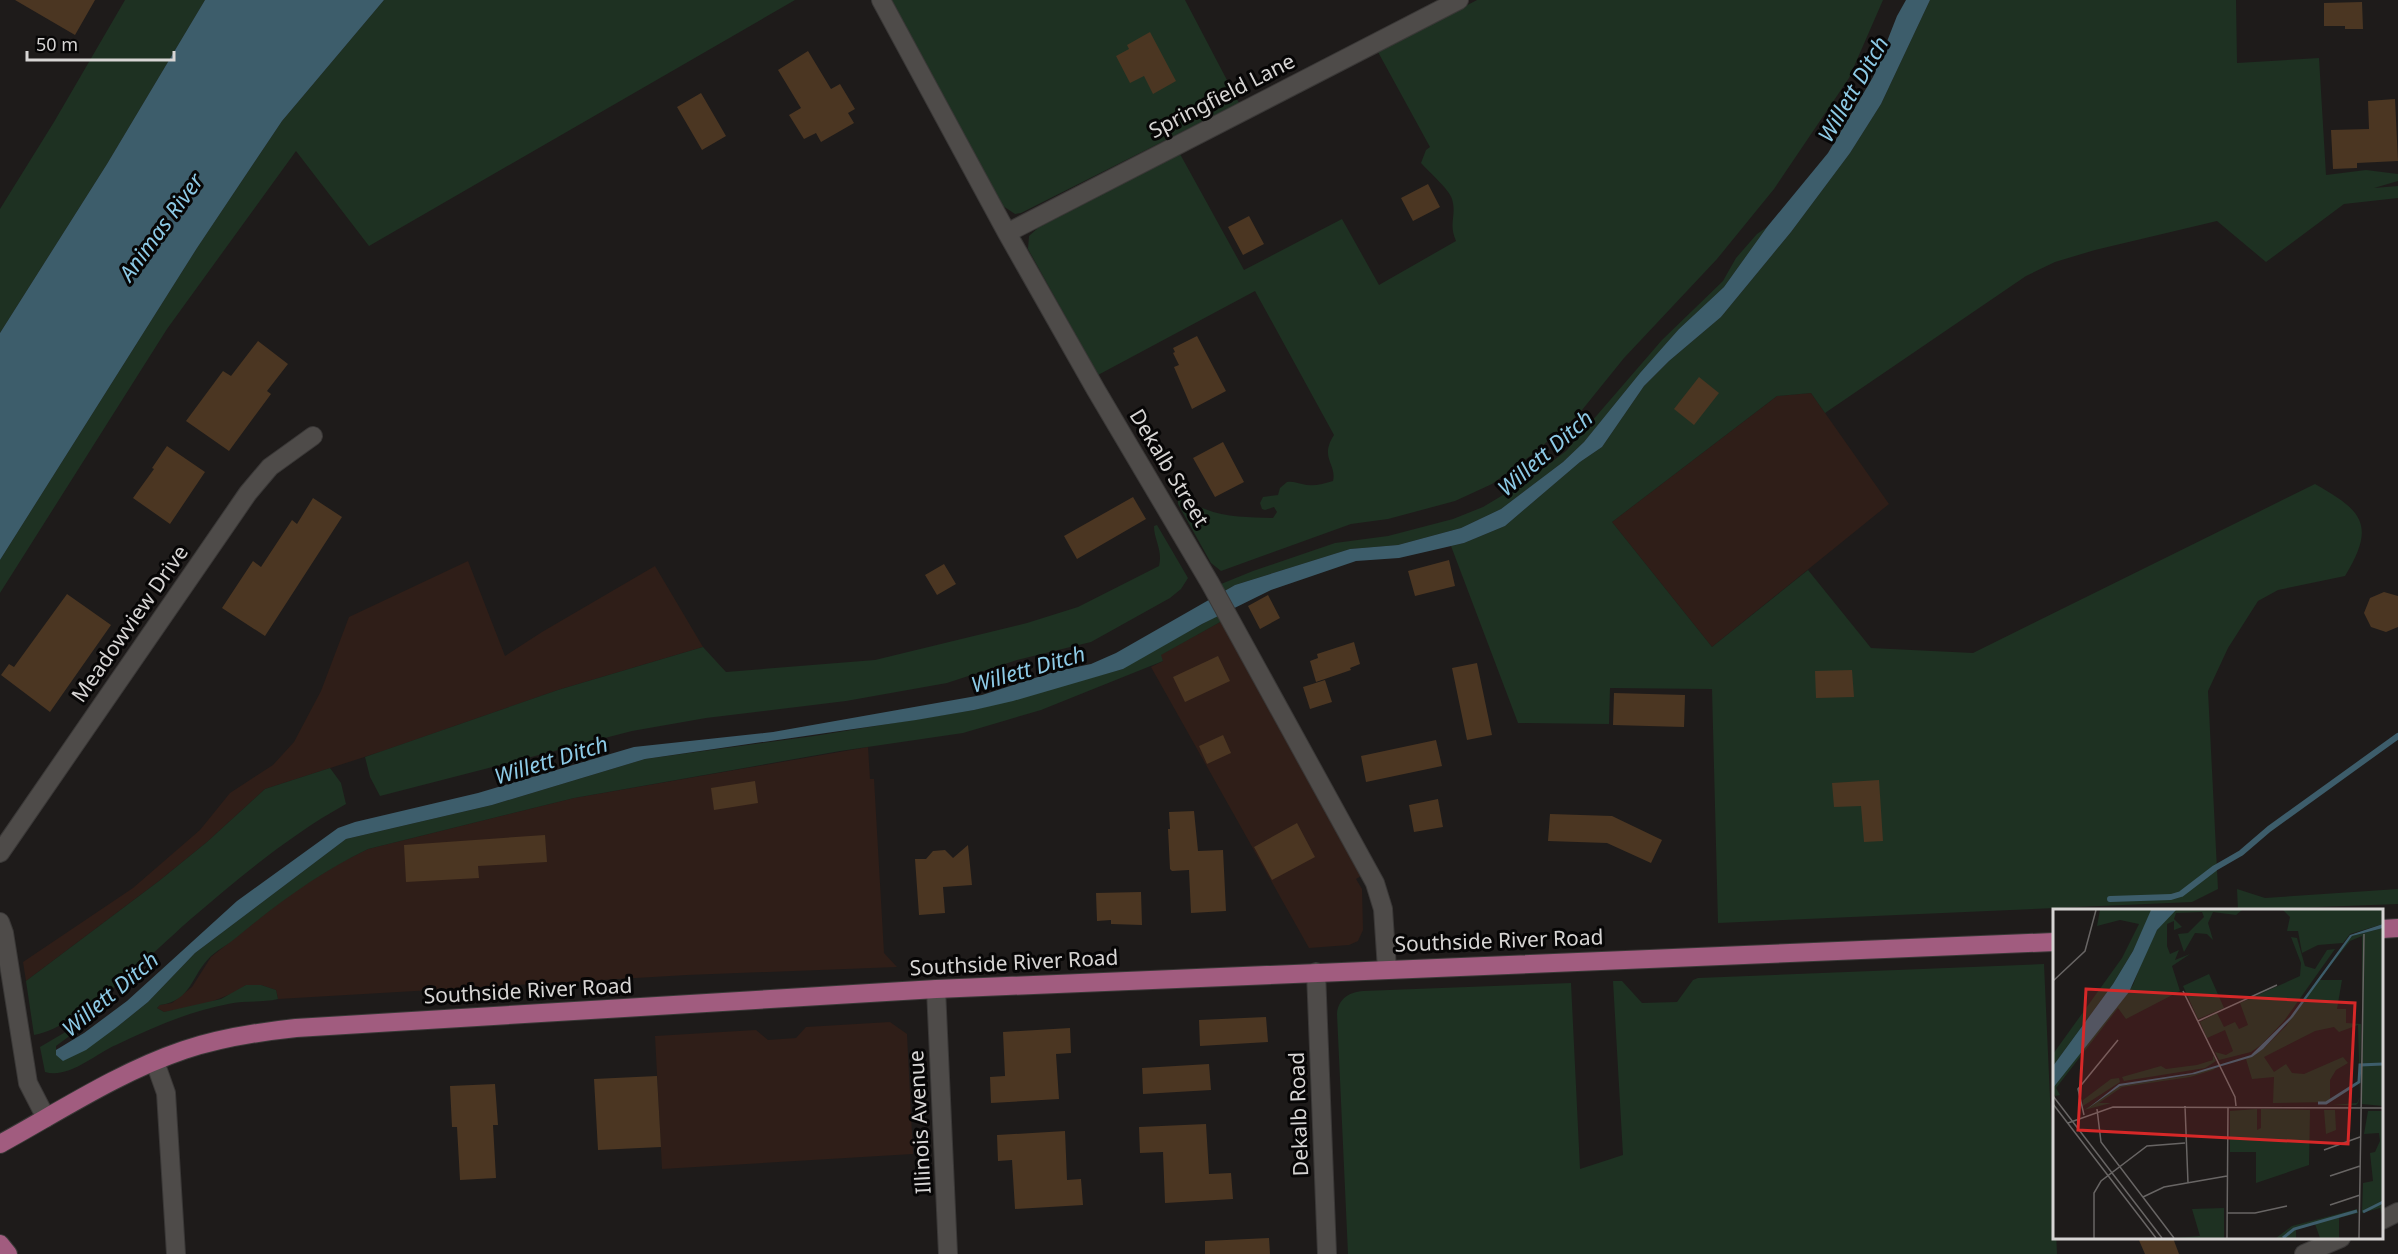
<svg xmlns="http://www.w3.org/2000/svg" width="2398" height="1254" font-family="'Noto Sans',sans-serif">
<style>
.industrial{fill:#2f1e18}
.green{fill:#1e3122}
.water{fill:#3d5d6b}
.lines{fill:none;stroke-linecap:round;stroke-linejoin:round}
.stream{stroke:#3d5d6b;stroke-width:6}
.building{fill:#4b3622}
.minor-casing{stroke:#3a3837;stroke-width:20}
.major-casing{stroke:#3a3837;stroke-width:20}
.minor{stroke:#4e4b49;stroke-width:18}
.major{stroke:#a15c7f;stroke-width:18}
.labels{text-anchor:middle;stroke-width:6;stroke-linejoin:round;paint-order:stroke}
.street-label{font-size:21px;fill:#d7d5d4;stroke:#070606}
.water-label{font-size:22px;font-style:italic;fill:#8dcae6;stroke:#070606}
.inset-river{fill:none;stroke:#3d5d6b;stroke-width:3}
.inset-road{fill:none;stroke:#686564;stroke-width:1.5}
.view{fill:#d62828;fill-opacity:0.15;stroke:#d62828;stroke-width:3}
.inset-edge{fill:none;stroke:#d7d5d4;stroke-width:3}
</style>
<rect width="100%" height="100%" fill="#1e1b1a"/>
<path class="industrial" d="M1811,393L1889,504L1712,647L1612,522L1777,396Z
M468,561L505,656L542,632L655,566L703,647L558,690L383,751L265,789L207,842L159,881L26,981L23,962L133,888L200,830L230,793L273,765L294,742L321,691L349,617Z
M1222,621L1361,876L1356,879L1362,889L1363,930L1358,941L1349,945L1309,948L1151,667L1163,661L1160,655Z
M868,747L870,779H874L884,953L897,967L687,975L278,999L276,990L261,985H246L236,992L203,1005L164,1012L157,1008L160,1005L172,1003L192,987L211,957L291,893L340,863L368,849L574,798Z
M890,1022L907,1034L913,1154L662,1169L655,1036L756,1030L768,1040L796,1038L806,1027Z"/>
<path class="green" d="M125,0H205L107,164L0,333V209L54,122Z
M384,0H795L369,246L296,151L167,329L0,593V560L197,248L282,121Z
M892,0H1185L1239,103L1021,213L1015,214L1003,206L914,45Z
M1477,0H1883L1849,78L1774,189L1717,259L1624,358L1578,415L1533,454L1492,484L1455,501L1388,519L1351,524L1221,571L1211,563L1178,504V500C1187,498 1196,506 1205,509C1227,518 1250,517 1273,518L1277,512L1274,507L1265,510L1262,509L1260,503L1263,497L1278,495L1280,488L1287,482C1293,481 1296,483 1302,484C1312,487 1323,484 1333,481C1337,464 1319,458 1334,435L1255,291L1098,375L1028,249L1029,236L1039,227L1180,154L1244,270L1342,219L1379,285L1456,241C1448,223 1457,216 1452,199C1450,190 1428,171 1421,163L1426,150L1430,147L1378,52Z
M1930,0H2236L2237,63L2319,58L2326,175L2366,170L2398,174V181L2374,188L2398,186V198L2344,204L2266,262L2217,221L2095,250L2055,262L2026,276L1825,413L1811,393L1777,396L1612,522L1712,647L1808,570L1871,648L1973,653L2315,484C2363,511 2376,525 2345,576L2278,590L2258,601L2228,648L2208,691L2218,889L2192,902L1718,923L1712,689L1610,688L1609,724L1518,723L1451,546L1464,543L1505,526L1580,462L1602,447L1644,386L1669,361L1721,317L1791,232L1850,153L1881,104Z
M1767,227L1724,287L1679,329L1640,373L1584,442L1563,462L1501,509L1461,528L1398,545L1350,549L1235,585L1224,591L1221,584L1253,571L1335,543L1388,536L1453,519L1483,507L1528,480L1566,451L1662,340L1723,281L1736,258L1757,234Z
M1157,525L1188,578L1181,589L1170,598L1091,642L1017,660L947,683L846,701L706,718L632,731L380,796L370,777L365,757L558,690L703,647L726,672L875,660L1027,623L1078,607L1159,566C1163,550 1154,540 1154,526Z
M1219,615L1222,621L1161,655L1163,661L1041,710L963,733L840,751L574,798L368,849C320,872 278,903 237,937C229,944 219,949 211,956C191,975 192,1001 160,1005L157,1008L164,1012L221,999L246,985H261L276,990L278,999C262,1003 244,1000 228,1004C190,1011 151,1028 116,1045C95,1054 69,1079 45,1072L40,1047L113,1004L56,1046V1055L117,1027L148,1002L195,953L346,839L492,805L645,759L814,736L974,710L1123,669L1130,663Z
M330,768L341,783L346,804C290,835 240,877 192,918C155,950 80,1027 34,1035L26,981L159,881L207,842L265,789Z
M2237,889L2265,898L2398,889V904L2238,910Z
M2044,964L2057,1254H1348L1337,1014C1338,999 1349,992 1363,991L1571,983L1580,1169L1623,1155L1613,981H1622L1642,1003L1677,1002L1693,980L1698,978Z"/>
<path class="water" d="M205,0H384L282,121L197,248L0,560V333L107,164Z
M1906,0H1930L1881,104L1850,153L1791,232L1721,317L1669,361L1644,386L1602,447L1580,462L1505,526L1464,543L1399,558L1356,561L1271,590L1202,624L1123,669L1013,701L974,710L916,720L645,759L492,805L346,839L195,953L148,1002L117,1027L86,1050L63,1061L56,1055V1050L84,1033L127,1001L237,901L338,828L355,822L478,793L634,747L773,732L982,695L1057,671L1091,664L1116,653L1235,585L1350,549L1398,545L1461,528L1501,509L1563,462L1584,442L1640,373L1679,329L1724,287L1767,227L1828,153L1873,77L1897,16Z"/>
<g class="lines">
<path class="stream" d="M2110,899L2171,897L2181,894L2215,868L2241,853L2269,829L2398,736"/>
</g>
<path class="building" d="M15,0H95L75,35Z
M2362,2L2363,29H2345V26H2324V3Z
M1150,32L1176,81L1153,94L1144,76L1130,83L1116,56L1129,49L1127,45Z
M808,51L831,89L840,84L855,109L848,113L854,123L821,142L816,133L804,139L789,115L801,108L778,70Z
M701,93L726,136L702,150L677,107Z
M2395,99L2398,161L2357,163V168L2333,169L2331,130L2369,129L2368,101Z
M1428,184L1440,207L1413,221L1401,198Z
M1249,216L1264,244L1243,255L1228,227Z
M1197,336L1226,391L1192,409L1174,367L1179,365L1173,353L1175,352L1173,348Z
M258,341L288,364L267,391L271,394L229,451L186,421L223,371L231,376Z
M1699,377L1719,393L1694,425L1674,409Z
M1223,442L1244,482L1215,497L1193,458Z
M167,446L205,472L170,524L133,498L154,469L152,468Z
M1133,497L1146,519L1077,559L1064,536Z
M313,498L342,517L265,636L222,608L253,561L261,567L292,520L297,524Z
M1449,560L1455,586L1415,596L1408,571Z
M944,564L956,584L937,595L925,575Z
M2384,592L2398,596V627L2386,632L2371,627L2364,613L2370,598Z
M67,594L111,625L50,712L1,675L9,664L14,667Z
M1268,595L1280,618L1260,629L1248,606Z
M1354,642L1360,664L1350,668L1351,670L1316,682L1310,661L1318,658L1317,654Z
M1218,656L1230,681L1185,702L1173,677Z
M1477,663L1492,735L1467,740L1452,668Z
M1852,670L1854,697L1816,698L1815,671Z
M1325,680L1332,702L1310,709L1303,687Z
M1614,693L1685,695L1684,727L1613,725Z
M1223,735L1231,753L1207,764L1199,746Z
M1436,740L1442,766L1366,782L1361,756Z
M1879,780L1883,841L1864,842L1861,806L1834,807L1832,783Z
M755,781L758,803L714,810L711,788Z
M1438,799L1443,827L1414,832L1409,805Z
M1194,811L1198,851L1223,850L1226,911L1191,913L1189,870L1172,871L1170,869L1168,829H1170L1169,812Z
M1550,814L1612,816L1662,840L1651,863L1607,843L1548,841Z
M1297,823L1315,857L1272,880L1254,847Z
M545,835L547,862L478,866L479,878L406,882L404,845Z
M968,845L972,885L943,887L945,913L919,915L915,859H926L933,851L945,850L953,858Z
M1141,892L1142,925L1111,924V920L1097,921L1096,893Z
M1266,1017L1268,1042L1200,1046L1199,1020Z
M1070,1028L1071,1053L1056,1054L1059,1099L991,1103L990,1077L1005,1076L1003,1032Z
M1209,1064L1211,1090L1143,1094L1142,1068Z
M657,1076L661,1147L598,1150L594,1079Z
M495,1084L498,1125H493L496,1178L460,1180L457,1127H452L450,1086Z
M1206,1124L1209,1174L1231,1173L1233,1199L1165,1203L1163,1152L1140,1153L1139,1127Z
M1065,1131L1067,1180L1081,1179L1083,1205L1015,1209L1012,1160L998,1161L997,1135Z
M1269,1238L1270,1254H1205V1241Z
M2138,1238H2173L2179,1254H2145Z"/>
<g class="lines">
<defs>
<path id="minor" d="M881,0L1007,233L1096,390L1210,583L1375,883L1383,909L1387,969
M1007,233L1459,0
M0,853L248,493L270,467L313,436
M0,922L4,933L28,1083L46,1118
M1316,972L1327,1254
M936,989L948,1254
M155,1062L166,1093L176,1254
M2382,1220L2398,1212
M2304,1254L2341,1238"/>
<path id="major" d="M2382,929L2398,928
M0,1144C60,1111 119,1072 184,1050C220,1038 258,1032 296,1028L936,989L2054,942
M0,1244L8,1254"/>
</defs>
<use href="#minor" class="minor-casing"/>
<use href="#major" class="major-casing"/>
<use href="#minor" class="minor"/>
<use href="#major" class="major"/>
</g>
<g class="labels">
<g class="street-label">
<text transform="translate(1222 96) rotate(-27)" y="7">Springfield Lane</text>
<text transform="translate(1169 468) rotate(59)" y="7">Dekalb Street</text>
<text transform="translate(130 624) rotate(-55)" y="7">Meadowview Drive</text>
<text transform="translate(1499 941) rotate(-2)" y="7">Southside River Road</text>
<text transform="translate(1014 963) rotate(-3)" y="7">Southside River Road</text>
<text transform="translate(528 991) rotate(-3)" y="7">Southside River Road</text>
<text transform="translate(1299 1114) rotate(-92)" y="7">Dekalb Road</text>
<text transform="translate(920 1122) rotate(-93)" y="7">Illinois Avenue</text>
</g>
<g class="water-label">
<text transform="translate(1853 89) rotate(-60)" y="8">Willett Ditch</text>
<text transform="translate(161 227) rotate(-54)" y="8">Animas River</text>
<text transform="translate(1545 453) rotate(-41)" y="8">Willett Ditch</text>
<text transform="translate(1028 669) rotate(-16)" y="8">Willett Ditch</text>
<text transform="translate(551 760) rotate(-17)" y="8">Willett Ditch</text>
<text transform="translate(110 994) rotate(-40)" y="8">Willett Ditch</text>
</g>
</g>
<g transform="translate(2053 909)">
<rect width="330" height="330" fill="#1e1b1a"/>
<path d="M47,1H99L80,42L60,75L0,157V145L69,49L86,15L67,11L44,17ZM189,1L183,6L160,3L155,14L160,31L154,25L142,24L131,43L125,25L135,24L151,8L149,3L123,4L121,10L129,18L121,21V12L114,15V37L117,45L126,41L122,51L137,45L119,57L127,82L73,110L65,99L3,179L7,186L2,187L0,179L80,76L96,34L113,7L123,1H200ZM230,1H330V15L297,25L290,34L265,36L249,44L245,22H234L237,8ZM330,19V197L309,195V27L297,32L266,71H289L284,100H293V114L308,115L307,188L305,194L303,196H279L304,194L307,188L305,116L286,123L281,118L262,122L211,148L221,163L233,155L239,164L251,165L290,148L295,154L283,161L277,171V193L220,194L221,168L199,170L193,150L210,140L233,117L267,67L299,27ZM238,28L244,29L252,57L262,60L274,41L282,40L231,112L208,136L198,143L166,151L162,143L173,146L180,142L172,121L154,129L147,113L164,104L171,118L182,113L186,120L195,116L187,94L247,67L248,54ZM156,65L171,99L145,110L130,77ZM160,146L163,152L152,159L71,172L69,168L108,157L113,160L144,156L160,151ZM166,157L160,161L137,168L69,178L46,194H58L31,201L67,177L138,166ZM66,169L67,173L30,197V191L58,170ZM204,200V221L208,219V200L257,201L256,256L203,274V243H177V202ZM271,201H282L283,221L273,225ZM315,202H330V308L327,299L309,304L310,274L320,272L317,244L322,243L327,232L326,224L311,225ZM171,299V329H123L147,327L139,300ZM304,300L305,304L286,309V329H267L262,315L243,320V329H223L239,317Z" fill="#1e3122"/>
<path d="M98,1H123L104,21L76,83L0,179V157L60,75L80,42ZM330,15V19L299,27L240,108L210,140L199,148L142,165L67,177L34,200L66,175L139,164L198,146L237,108L297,26Z" fill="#3d5d6b"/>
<path class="inset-river" d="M265,194H273L306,173L307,156L330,155M310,303L330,293M230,329L241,320L304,302"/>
<path class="inset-road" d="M0,72L32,42L43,1M130,82L182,188L183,197M145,112L224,76M0,187L109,329M0,195L103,329M132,197L135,274M44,200L48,233L121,329M31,206L25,180L65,131M15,214L60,198L330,199M271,241L307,228M277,267L307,257M90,288L111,278L174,267M277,296L307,286M174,304H202L234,297M41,329V284L48,272L94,237L132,234M174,329L175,198M306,329L311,25"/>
<path class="view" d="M33,80L302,94L295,235L25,221Z"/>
<rect width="330" height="330" class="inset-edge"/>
</g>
<path d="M27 51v9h147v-9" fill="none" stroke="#d7d5d4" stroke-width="3"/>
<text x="36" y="51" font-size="18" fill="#d7d5d4" stroke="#070606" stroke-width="4.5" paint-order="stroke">50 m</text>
</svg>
